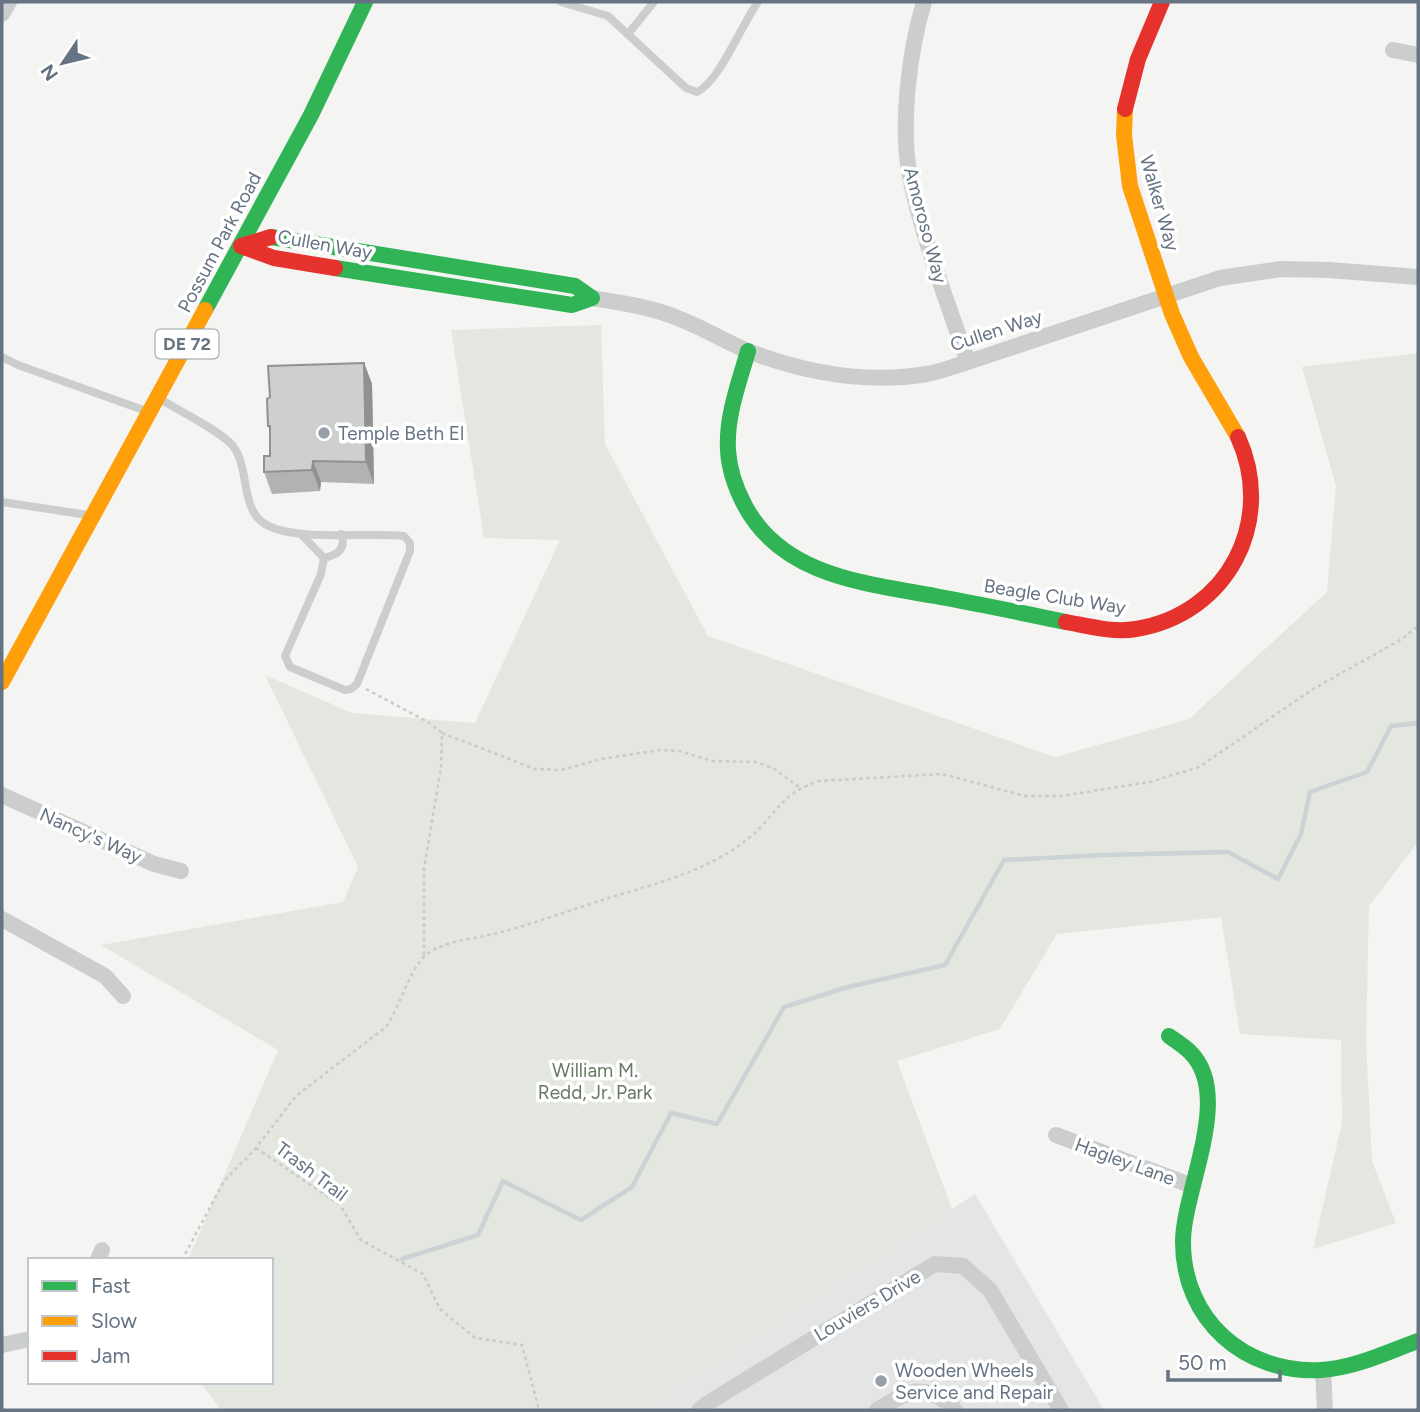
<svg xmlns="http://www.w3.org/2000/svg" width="1420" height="1412" font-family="Figtree,sans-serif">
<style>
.built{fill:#e4e5e5}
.green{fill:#e4e7e0}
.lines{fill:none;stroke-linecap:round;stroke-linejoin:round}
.stream{stroke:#ccd3d5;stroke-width:4.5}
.path{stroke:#cacaca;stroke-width:2.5;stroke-dasharray:3.5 3.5;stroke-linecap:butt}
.lane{stroke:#cccdcd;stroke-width:8}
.street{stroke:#cccdcd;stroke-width:16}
.fast{stroke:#30b455;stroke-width:16}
.slow{stroke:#ff9f0a;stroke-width:16}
.jam{stroke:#e5322d;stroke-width:16}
.wall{fill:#b1b2b2}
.shaded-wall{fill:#909191}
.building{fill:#cecfcf;stroke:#909191;stroke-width:2}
.poi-dot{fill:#97a0a9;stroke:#fff;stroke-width:2.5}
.labels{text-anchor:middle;stroke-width:7;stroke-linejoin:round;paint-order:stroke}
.shield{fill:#fff;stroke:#939da8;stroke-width:2}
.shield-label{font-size:18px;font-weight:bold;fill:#657382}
.street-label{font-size:19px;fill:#657382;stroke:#fff}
.poi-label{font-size:19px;fill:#657382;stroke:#fff;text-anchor:start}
.park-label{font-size:19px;fill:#677963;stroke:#fff}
</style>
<rect width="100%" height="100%" fill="#f4f4f2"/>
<path class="built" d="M975,1194L1104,1410H644Z"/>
<path class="green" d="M601,325L605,444L708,636L1055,757L1189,719L1327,592L1336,486L1302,367L1418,353V842L1369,906L1366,1042L1372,1161L1396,1223L1313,1249L1342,1123L1341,1040L1240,1034L1221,917L1057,934L1000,1029L897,1061L952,1209L644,1410H221L200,1382H271V1260H188L278,1050L101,945L343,902L358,867L265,675L352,713L475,723L560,540L484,538L451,330Z"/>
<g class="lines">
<path class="stream" d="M402,1259L478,1235L503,1181L581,1220L632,1187L671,1113L717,1124L784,1007L848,987L945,965L1004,860L1102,855L1228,852L1278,879L1301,834L1310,792L1367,772L1391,726L1418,723"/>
<path class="path" d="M366,689L428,722L442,733L441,768L424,869V956
M442,733L535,769L561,770L601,759L660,750L679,751L712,761L756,762L773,768L799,787
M256,1148L340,1205L361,1240L423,1274L440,1309L475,1338L522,1345L539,1410
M182,1260L224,1181L256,1148L296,1096L386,1027C400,1007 410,967 427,954C446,940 475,939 498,933C532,924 565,912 599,901C634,890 671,881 705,865C722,857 744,844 758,830C781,806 785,793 818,781L942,774L1025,796H1061L1150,782L1199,767L1313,689L1402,639L1418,626"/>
<path class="lane" d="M561,2L608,16L686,88L697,92C720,81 741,25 758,2
M628,34L654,2
M2,357L18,365L146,411
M160,399C178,410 222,432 233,446C250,468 240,509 265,524C295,542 367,532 404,536L410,543V551L357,684L351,689L345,690L290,667L285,656L321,574L324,558L301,534
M2,502L88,515
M324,558C337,555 347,549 341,534"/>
<path class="street" d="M924,2C909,52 900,126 910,177C923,240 947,301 968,362
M2,14L9,2
M1393,50L1418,55
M592,298C622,303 652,307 680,319C704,328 725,342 748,351C805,373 866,384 927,374C940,372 954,366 968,362L1220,278L1281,269L1329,270L1418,277
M2,795L154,864L181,871
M2,919L105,976L123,996
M1056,1135L1193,1186
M98,1260L102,1250
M2,1345L30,1339
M1323,1370L1325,1410
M699,1410L708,1403L935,1264L963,1266L990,1290L1061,1410
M877,1410C898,1398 915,1383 938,1397C945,1401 951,1404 955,1410"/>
<path class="fast" d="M271,237L575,286L592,298L572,305L335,268
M205,310L311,115L365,2
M748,351C739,383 726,416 728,450C729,470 736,489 745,506C783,576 864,583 935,596C979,604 1022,613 1066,622
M1169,1036C1176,1041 1184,1046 1190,1052C1234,1095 1183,1190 1183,1242C1183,1320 1245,1374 1321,1370C1355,1368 1387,1352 1418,1341"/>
<path class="slow" d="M1125,109L1124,135L1130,186L1172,314L1191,357L1238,437
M2,682L205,310"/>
<path class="jam" d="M1125,109L1138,59L1162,2
M271,237L241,246L274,258L335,268
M1066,622C1088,626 1113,633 1136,629C1228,614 1276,521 1238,437"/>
</g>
<path class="wall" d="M364,363L372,384L374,484L321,482L320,491L272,494L264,472L270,456V433L268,426Z"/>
<path class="shaded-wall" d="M364,363L372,384L374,484L366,462Z
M313,461L321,482L320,491L312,470Z"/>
<path class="building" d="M364,363L366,462L313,461L312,470L264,472V456H270V426H268L267,399L270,397L268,366Z"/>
<g class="poi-dot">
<circle cx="324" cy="433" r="7"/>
<circle cx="881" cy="1381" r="7"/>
</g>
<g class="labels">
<rect class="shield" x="155.5" y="329.5" width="63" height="29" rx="5"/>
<g class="shield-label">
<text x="187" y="350">DE 72</text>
</g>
<g class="street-label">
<text transform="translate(1160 203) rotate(74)" y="7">Walker Way</text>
<text transform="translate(926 225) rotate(75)" y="7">Amoroso Way</text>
<text transform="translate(219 242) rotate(-62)" y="7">Possum Park Road</text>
<text transform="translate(325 244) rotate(10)" y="7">Cullen Way</text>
<text transform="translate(996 330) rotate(-18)" y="7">Cullen Way</text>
<text transform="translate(1055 596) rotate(9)" y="7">Beagle Club Way</text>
<text transform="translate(91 835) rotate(24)" y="7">Nancy's Way</text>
<text transform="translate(1125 1161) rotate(20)" y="7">Hagley Lane</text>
<text transform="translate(312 1171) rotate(37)" y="7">Trash Trail</text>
<text transform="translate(867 1305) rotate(-31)" y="7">Louviers Drive</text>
</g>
<g class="poi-label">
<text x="338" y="440">Temple Beth El</text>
<text x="895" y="1377">Wooden Wheels<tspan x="895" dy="22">Service and Repair</tspan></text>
</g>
<g class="park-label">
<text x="595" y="1077">William M.<tspan x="595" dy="22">Redd, Jr. Park</tspan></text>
</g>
</g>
<rect width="1420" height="1412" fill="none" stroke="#657382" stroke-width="7"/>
<rect x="28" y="1258" width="245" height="126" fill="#ffffff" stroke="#c1c7cd" stroke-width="2"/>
<rect x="42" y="1281" width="35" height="10" fill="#30b455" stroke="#c1c7cd" stroke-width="2"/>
<text x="91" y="1293" font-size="21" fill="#657382">Fast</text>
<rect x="42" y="1316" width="35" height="10" fill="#ff9f0a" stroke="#c1c7cd" stroke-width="2"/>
<text x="91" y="1328" font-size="21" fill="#657382">Slow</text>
<rect x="42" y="1351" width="35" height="10" fill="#e5322d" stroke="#c1c7cd" stroke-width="2"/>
<text x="91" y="1363" font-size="21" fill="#657382">Jam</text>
<g transform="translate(63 63) rotate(235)" stroke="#ffffff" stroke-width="5" paint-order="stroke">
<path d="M0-5L12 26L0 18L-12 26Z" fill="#657382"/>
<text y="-10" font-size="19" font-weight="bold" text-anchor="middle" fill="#657382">N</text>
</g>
<path d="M1168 1370v10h112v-10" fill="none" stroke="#657382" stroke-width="3.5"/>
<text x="1178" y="1370" font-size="21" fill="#657382" stroke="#ffffff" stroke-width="5" paint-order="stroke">50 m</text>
</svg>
